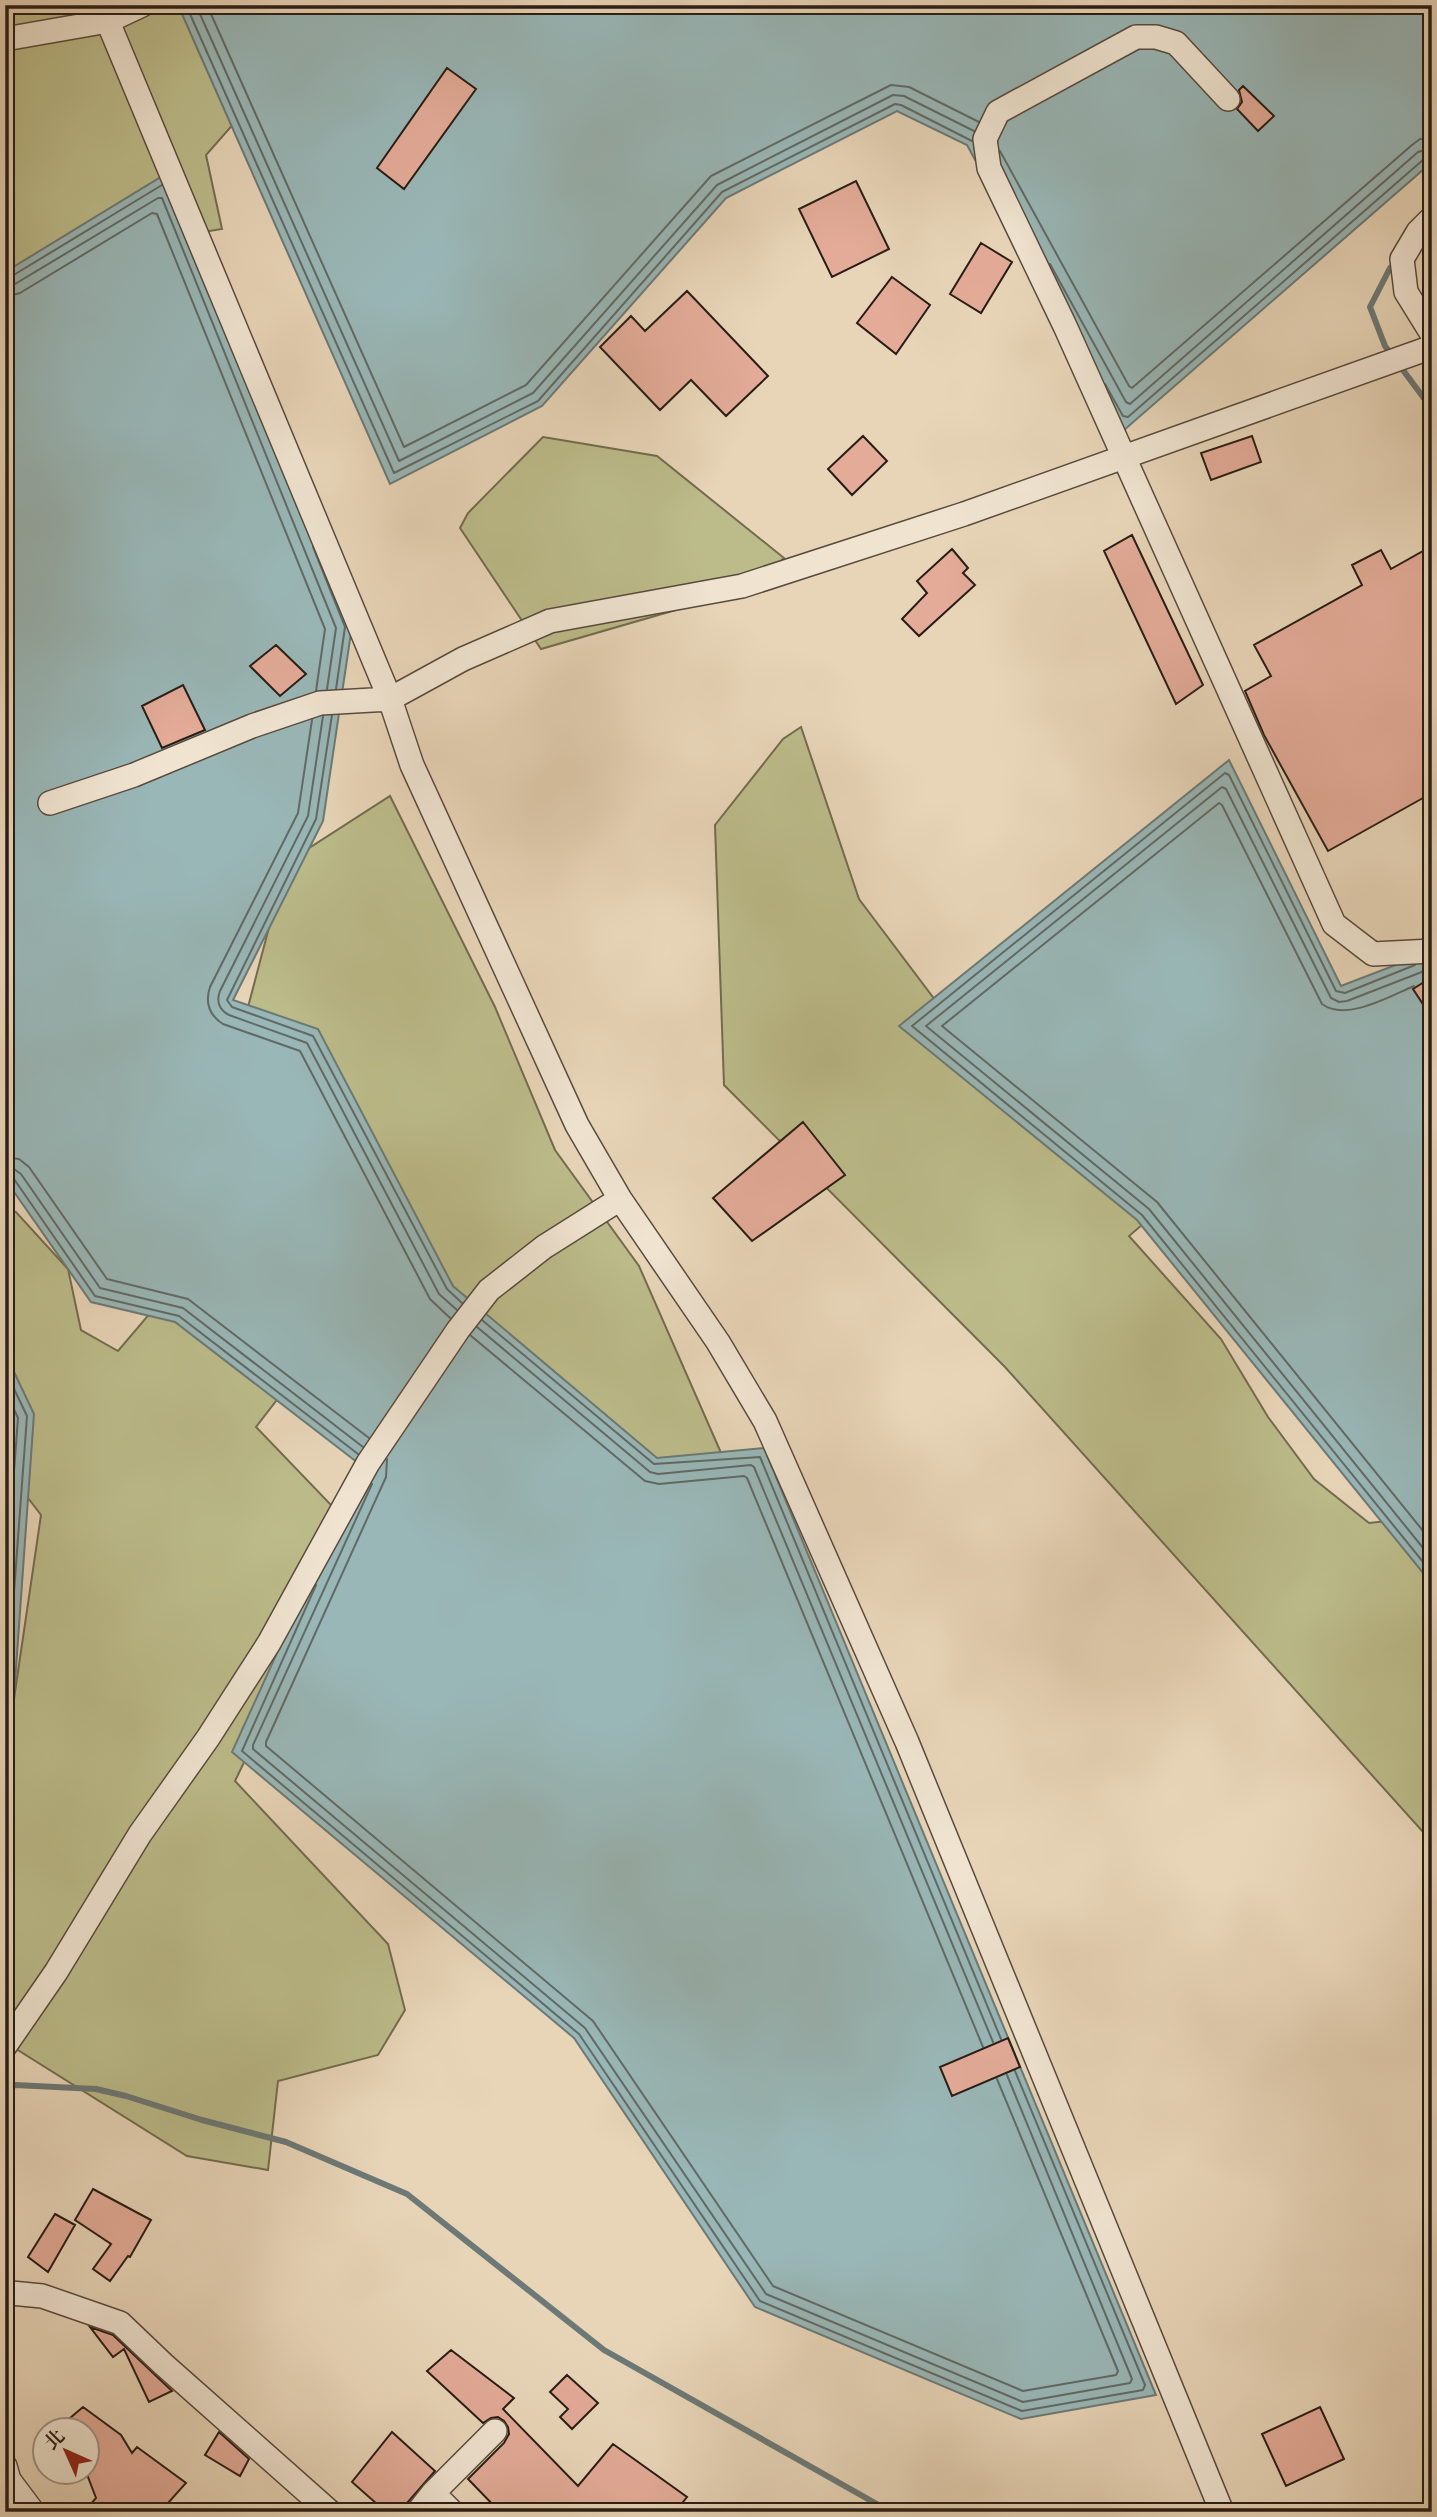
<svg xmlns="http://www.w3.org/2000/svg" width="1437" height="2517" font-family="'Old Standard TT','Noto Serif TC',serif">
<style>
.green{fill:#bcbc8a;stroke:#726c50;stroke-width:2}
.water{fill:#99b7b7;stroke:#6c7976;stroke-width:2}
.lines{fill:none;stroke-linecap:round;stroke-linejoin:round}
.shore{stroke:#606a66;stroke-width:2}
.stream{stroke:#6c7976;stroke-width:6}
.building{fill:#e3ab98;stroke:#281d15;stroke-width:2}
.minor-casing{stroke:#584b3e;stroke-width:26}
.minor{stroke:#f0e4d1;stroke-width:23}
</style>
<rect width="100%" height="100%" fill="#e8d5b8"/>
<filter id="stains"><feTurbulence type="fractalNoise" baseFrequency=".00286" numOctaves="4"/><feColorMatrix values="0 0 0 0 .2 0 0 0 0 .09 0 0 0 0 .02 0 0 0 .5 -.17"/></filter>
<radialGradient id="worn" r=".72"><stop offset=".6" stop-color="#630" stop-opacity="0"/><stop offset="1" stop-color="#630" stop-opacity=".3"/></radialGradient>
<path class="green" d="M5,5H338L206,155L222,229L166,238L5,310Z
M543,437L657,456L784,558L755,587L541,649L460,528L468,513Z
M801,727L859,899L975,1053L1178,1194L1129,1236L1221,1339L1268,1417L1314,1479L1369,1523L1415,1518L1432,1549V1842L1005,1367L724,1085L715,825L783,739Z
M390,796L495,1007L555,1150L639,1266L740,1496L594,1454L361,1291L256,1427L356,1531L235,1781L388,1944L405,2010L378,2055L278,2081L268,2170L187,2156L5,2042V1760L41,1515L5,1468V1208L16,1212L68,1269L81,1330L118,1351L288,1151L243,1026L286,863Z"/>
<path class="water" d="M178,5H1432V162L1123,431L967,145L897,111L726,198L542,406L390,484Z
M169,172L352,626L323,821L233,1000L318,1029L453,1286L657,1458L764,1448L1156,2395L1021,2419L755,2307L574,2038L232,1752L362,1466L175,1322L91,1302L5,1179V272Z
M1229,760L1341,986L1432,951V1584L1137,1220L899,1026Z
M5,1353L34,1414L11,1739L5,1752Z"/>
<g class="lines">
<path class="shore" d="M186,5L394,473L538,401L722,192L895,104L901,105L972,141
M196,5L399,461L533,393L717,185L893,95L904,96L974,131
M207,5L404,447L526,385L711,176L891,85L909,87L979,122
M1000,151L1129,386L1132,388L1412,145L1420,139L1432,138
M1050,264L1126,402L1130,404L1418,152L1432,148
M5,277L12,276L162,185
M5,286L15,284L158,198H162L336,628L327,689
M5,297L20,293L152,213L157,214L325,629L316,691
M1105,384L1123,416L1128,417L1424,159L1432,157
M313,547L345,627L336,689
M332,715L316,819L227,1000L232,1007L313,1036L447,1289L462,1303
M323,716L308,816L220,991C216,1001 219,1010 229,1015L307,1043L439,1294L457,1310
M312,720L298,813L210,987C205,1002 209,1015 223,1024L300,1051L430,1299L450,1318
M1415,965L1345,993L1336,991L1229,775L1225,773L912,1026L1142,1215L1432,1573
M1432,968L1347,1001L1339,1002L1331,998L1226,789L1222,787L926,1026L1149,1209L1432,1559
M1414,986C1390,996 1346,1022 1322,1004L1222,805L1219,803L942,1026L1157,1202L1432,1542
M5,1157L19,1159L29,1167L107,1279L188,1299L369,1438
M5,1167L14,1169L21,1174L100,1288L183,1308L363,1447
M5,1176L14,1179L95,1296L179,1316L358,1454
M482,1320L654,1464L760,1457L1001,2039
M477,1327L650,1472L658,1474L751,1465L754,1467L993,2042
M470,1335L645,1481L659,1484L744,1476L747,1478L983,2047
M5,1370L27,1416L5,1714
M5,1390L18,1418L5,1592
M387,1459L386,1477L266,1742V1746L593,2021L773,2286L1023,2391L1116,2375L1118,2371L997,2079
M372,1484L253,1745V1749L585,2028L766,2294L1023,2402L1130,2383L1132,2379L1007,2075
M316,1585L242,1751L579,2034L760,2301L1022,2411L1143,2390L1145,2385L1015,2071"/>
<path class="stream" d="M1397,262L1390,268L1370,307L1385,346L1432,409
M5,2088L15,2085L96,2089L126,2096L202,2120L286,2142L407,2194L604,2350L891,2512"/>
</g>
<path class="building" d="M447,68L476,89L404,189L377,168Z
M1243,86L1274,116L1258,131L1237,109L1242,102L1239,90Z
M856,181L889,249L832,277L799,209Z
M981,243L1012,262L981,313L950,294Z
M892,277L930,305L896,354L857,323Z
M687,291L768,376L726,416L691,380L660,410L600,347L631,316L645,331Z
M863,436L887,461L852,495L828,469Z
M1252,436L1261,462L1211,480L1201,453Z
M1132,535L1203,685L1176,704L1104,551Z
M1432,546V793L1328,851L1264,735L1245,691L1271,676L1254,645L1362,585L1352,565L1381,550L1391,569Z
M952,549L968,568L963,573L975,585L919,636L902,619L927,593L917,581Z
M276,645L306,674L280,696L250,666Z
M183,685L205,730L162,748L142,706Z
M1432,977V1018L1413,989Z
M803,1122L845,1175L752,1241L713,1198Z
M1008,2038L1020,2067L952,2096L940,2067Z
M93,2189L151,2220L130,2257L128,2256L110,2281L93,2269L111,2244L75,2220Z
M55,2214L75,2225L48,2272L28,2257Z
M90,2327L113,2335L172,2391L149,2402L124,2349L113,2357Z
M451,2350L514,2398L503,2409L578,2486L613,2444L687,2497L675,2512H500L468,2479L504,2443L509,2434L508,2427L504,2421L498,2417L491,2418L483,2423L427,2371Z
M567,2375L598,2403L572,2429L560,2417L568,2409L550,2392Z
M83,2407L121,2435L132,2453L137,2447L186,2483L160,2512H84L96,2498L88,2477V2430H56Z
M1320,2407L1344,2459L1286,2486L1262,2434Z
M219,2432L249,2459L240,2476L205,2455Z
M392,2432L435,2471L407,2503L404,2512H386L352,2482Z"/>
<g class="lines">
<defs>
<path id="minor" d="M101,5L390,699L412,765L577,1125L620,1199L718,1342L765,1421L907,1742L1222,2512
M5,39L108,21L142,5
M1228,99L1176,43L1156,37H1136L998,112L985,139L989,168L1065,326L1334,924L1373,954L1432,951
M1432,218L1418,232L1402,259L1406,292L1432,334
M50,803L134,775L252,726L320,703L390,699L463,659L550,621L742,586L964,514L1432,347
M5,2046L56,1972L140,1834L208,1738L269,1643L368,1463L458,1330L489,1290L544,1247L620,1199
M5,2297L11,2293L42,2296L120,2323L163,2364L330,2512
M5,2466L9,2480L33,2512
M433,2493L452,2512
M418,2512L433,2493L495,2431"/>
</defs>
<use href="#minor" class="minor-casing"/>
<use href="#minor" class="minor"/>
</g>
<rect width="1437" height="2517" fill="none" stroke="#e8d5b8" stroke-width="28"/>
<rect x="7" y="7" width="1423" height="2503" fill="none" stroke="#281d15" stroke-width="3.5"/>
<rect x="14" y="14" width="1409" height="2489" fill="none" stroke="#281d15" stroke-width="2"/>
<g transform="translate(66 2451) rotate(315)"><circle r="33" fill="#f0e4d1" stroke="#a09486" stroke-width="2"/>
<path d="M0-5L12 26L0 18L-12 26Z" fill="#8f2418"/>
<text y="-10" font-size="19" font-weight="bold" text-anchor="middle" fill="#281d15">北</text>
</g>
<rect width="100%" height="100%" filter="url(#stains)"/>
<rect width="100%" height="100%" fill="url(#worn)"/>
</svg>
